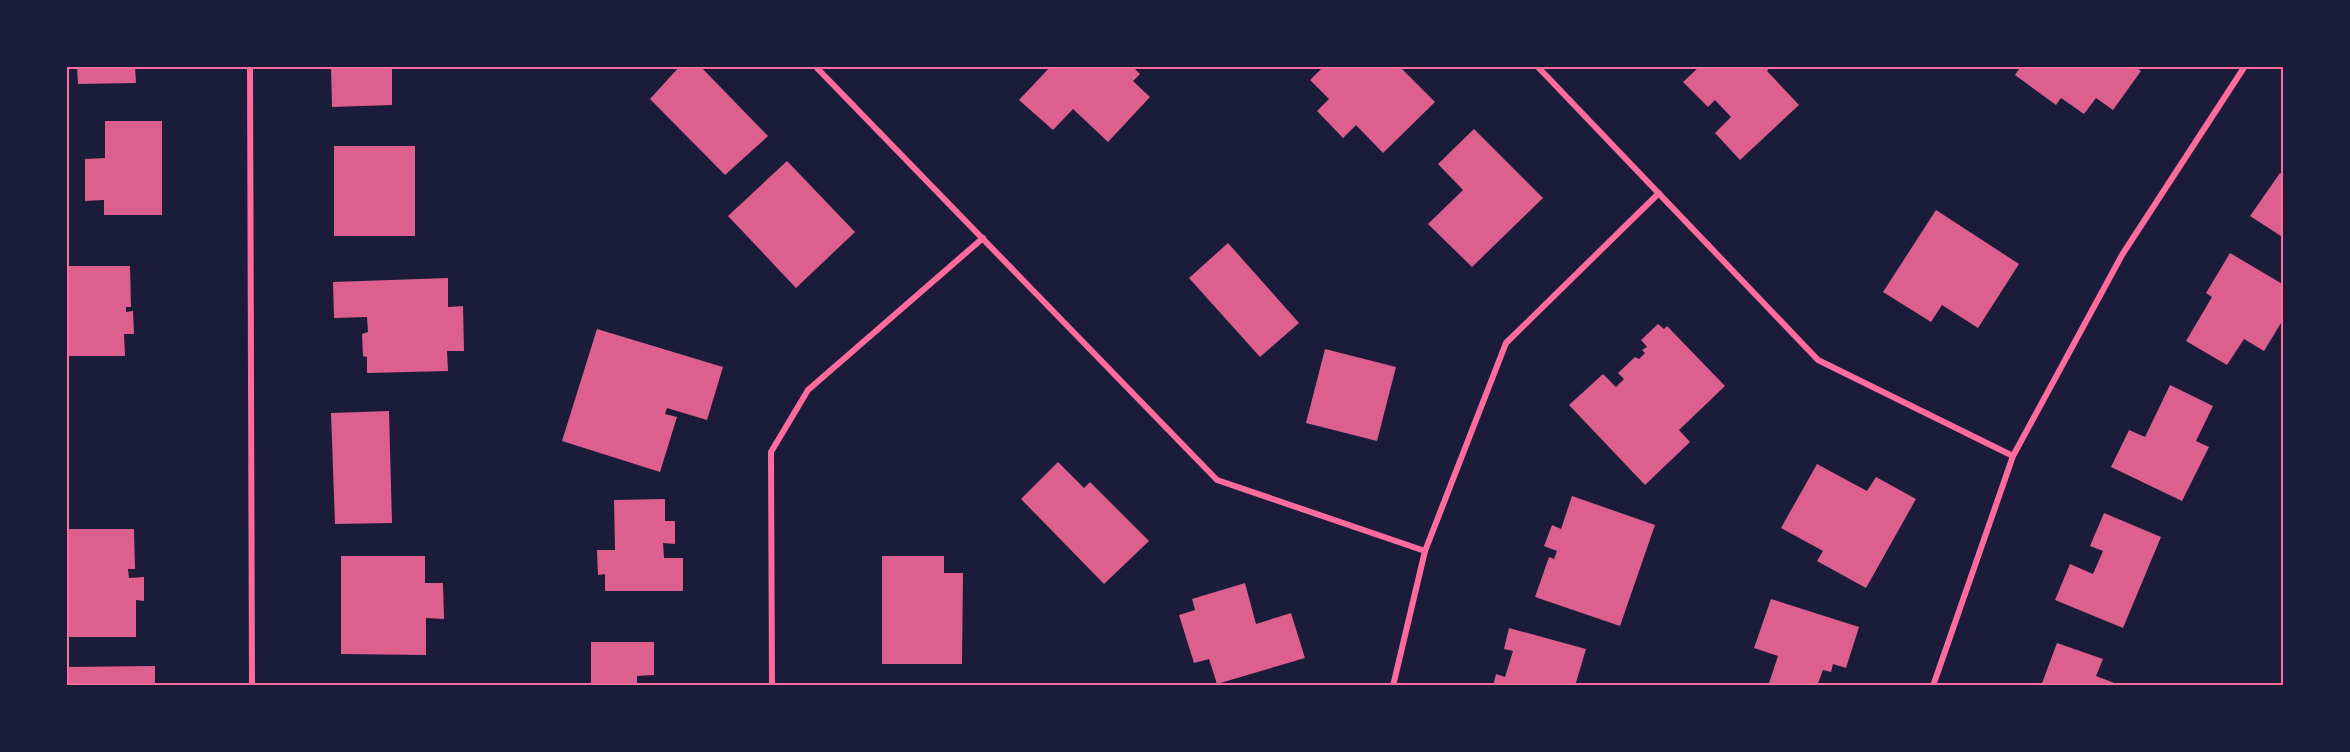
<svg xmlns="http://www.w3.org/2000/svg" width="2350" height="752" font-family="Overpass,sans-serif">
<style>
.building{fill:#dd5f8e}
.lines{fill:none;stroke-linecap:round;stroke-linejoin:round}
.minor{stroke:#ff6b9d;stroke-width:6}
.neatline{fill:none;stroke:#ff6b9d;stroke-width:2}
</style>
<rect width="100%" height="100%" fill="#1b1b3a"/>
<path class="building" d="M77,66H135L136,83L78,84Z
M331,66H392V105L332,107Z
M680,66H700L768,136L725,175L650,99Z
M1051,66H1132L1140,74L1133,81L1150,97L1108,142L1073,109L1053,130L1019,100Z
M1324,66H1399L1435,102L1383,153L1356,125L1343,138L1317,111L1329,99L1310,80Z
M1700,66H1771L1767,71L1799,105L1740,160L1715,133L1731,117L1715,100L1708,107L1683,82Z
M2021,66H2134L2141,71L2113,110L2096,98L2084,114L2061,98L2056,105L2015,75Z
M105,121H162V215H104V200L85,201V159L105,158Z
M1474,129L1543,198L1472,267L1428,224L1463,190L1438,164Z
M334,146H415V236H334Z
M787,161L855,232L796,288L728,216Z
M2280,173L2284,176V238L2250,216Z
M1936,210L2019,264L1978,328L1942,305L1931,322L1883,292Z
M1228,243L1299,323L1260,357L1189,278Z
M2230,253L2284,285V318L2264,351L2244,339L2227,365L2186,341L2212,297L2206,293Z
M66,266H130L131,307H126V312L133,311L134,334H124L125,356H66Z
M448,278V307L463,306L464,351H447L448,371L367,373V357L363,356L362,334L368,332L367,317L334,318L333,282Z
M1658,324L1664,329L1667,326L1725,386L1679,430L1690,442L1645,485L1569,405L1603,374L1616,387L1624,379L1618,373L1635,357L1639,359L1645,353L1642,350L1647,347L1641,340Z
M597,329L723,367L707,420L667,408L665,414L677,417L660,472L562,441Z
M1325,349L1396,367L1377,441L1306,423Z
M2170,385L2213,406L2196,441L2209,447L2182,501L2111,467L2129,430L2145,437Z
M389,411L392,523L335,524L331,413Z
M1058,462L1084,488L1090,482L1149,541L1104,584L1021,499Z
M1817,464L1867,491L1876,477L1916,499L1866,588L1817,561L1823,551L1781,528Z
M1572,496L1655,525L1620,626L1535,597L1549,557L1554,559L1557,551L1544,546L1552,525L1561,529Z
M665,499V521H675V544L663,543L664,558H683V591H605V574L598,575L597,550H615L614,500Z
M2104,513L2161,537L2123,628L2055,600L2070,564L2093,574L2103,551L2090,546Z
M66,529H134L135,569H128L129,578L144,577V601L136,600V637H66Z
M341,556H425V583H443L444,619L426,618V655L341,654Z
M882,556H944V573H963L962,664H882Z
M1245,583L1256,624L1291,613L1305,658L1217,684L1209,659L1194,663L1179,615L1195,610L1192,599Z
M1771,599L1859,627L1846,668L1833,664L1831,672L1823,670L1817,686H1768L1778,656L1754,648Z
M1509,628L1586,649L1575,686H1493L1496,674L1505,677L1513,651L1504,649Z
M591,642H654V675L637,676V686H591Z
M2057,643L2103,659L2096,676L2117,684L2116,686H2041Z
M155,666V686H66V667Z"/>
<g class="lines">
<path class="minor" d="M250,66L252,686
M815,66L1217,480L1425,551
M1537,66L1818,360L2013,456
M772,686L771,452L808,390L983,238
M1393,686L1425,551L1506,343L1659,193
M1933,686L2013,456L2122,255L2245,66"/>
</g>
<rect width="2350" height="752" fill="none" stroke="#1b1b3a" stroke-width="135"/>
<rect x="68" y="68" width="2214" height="616" class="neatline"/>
</svg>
